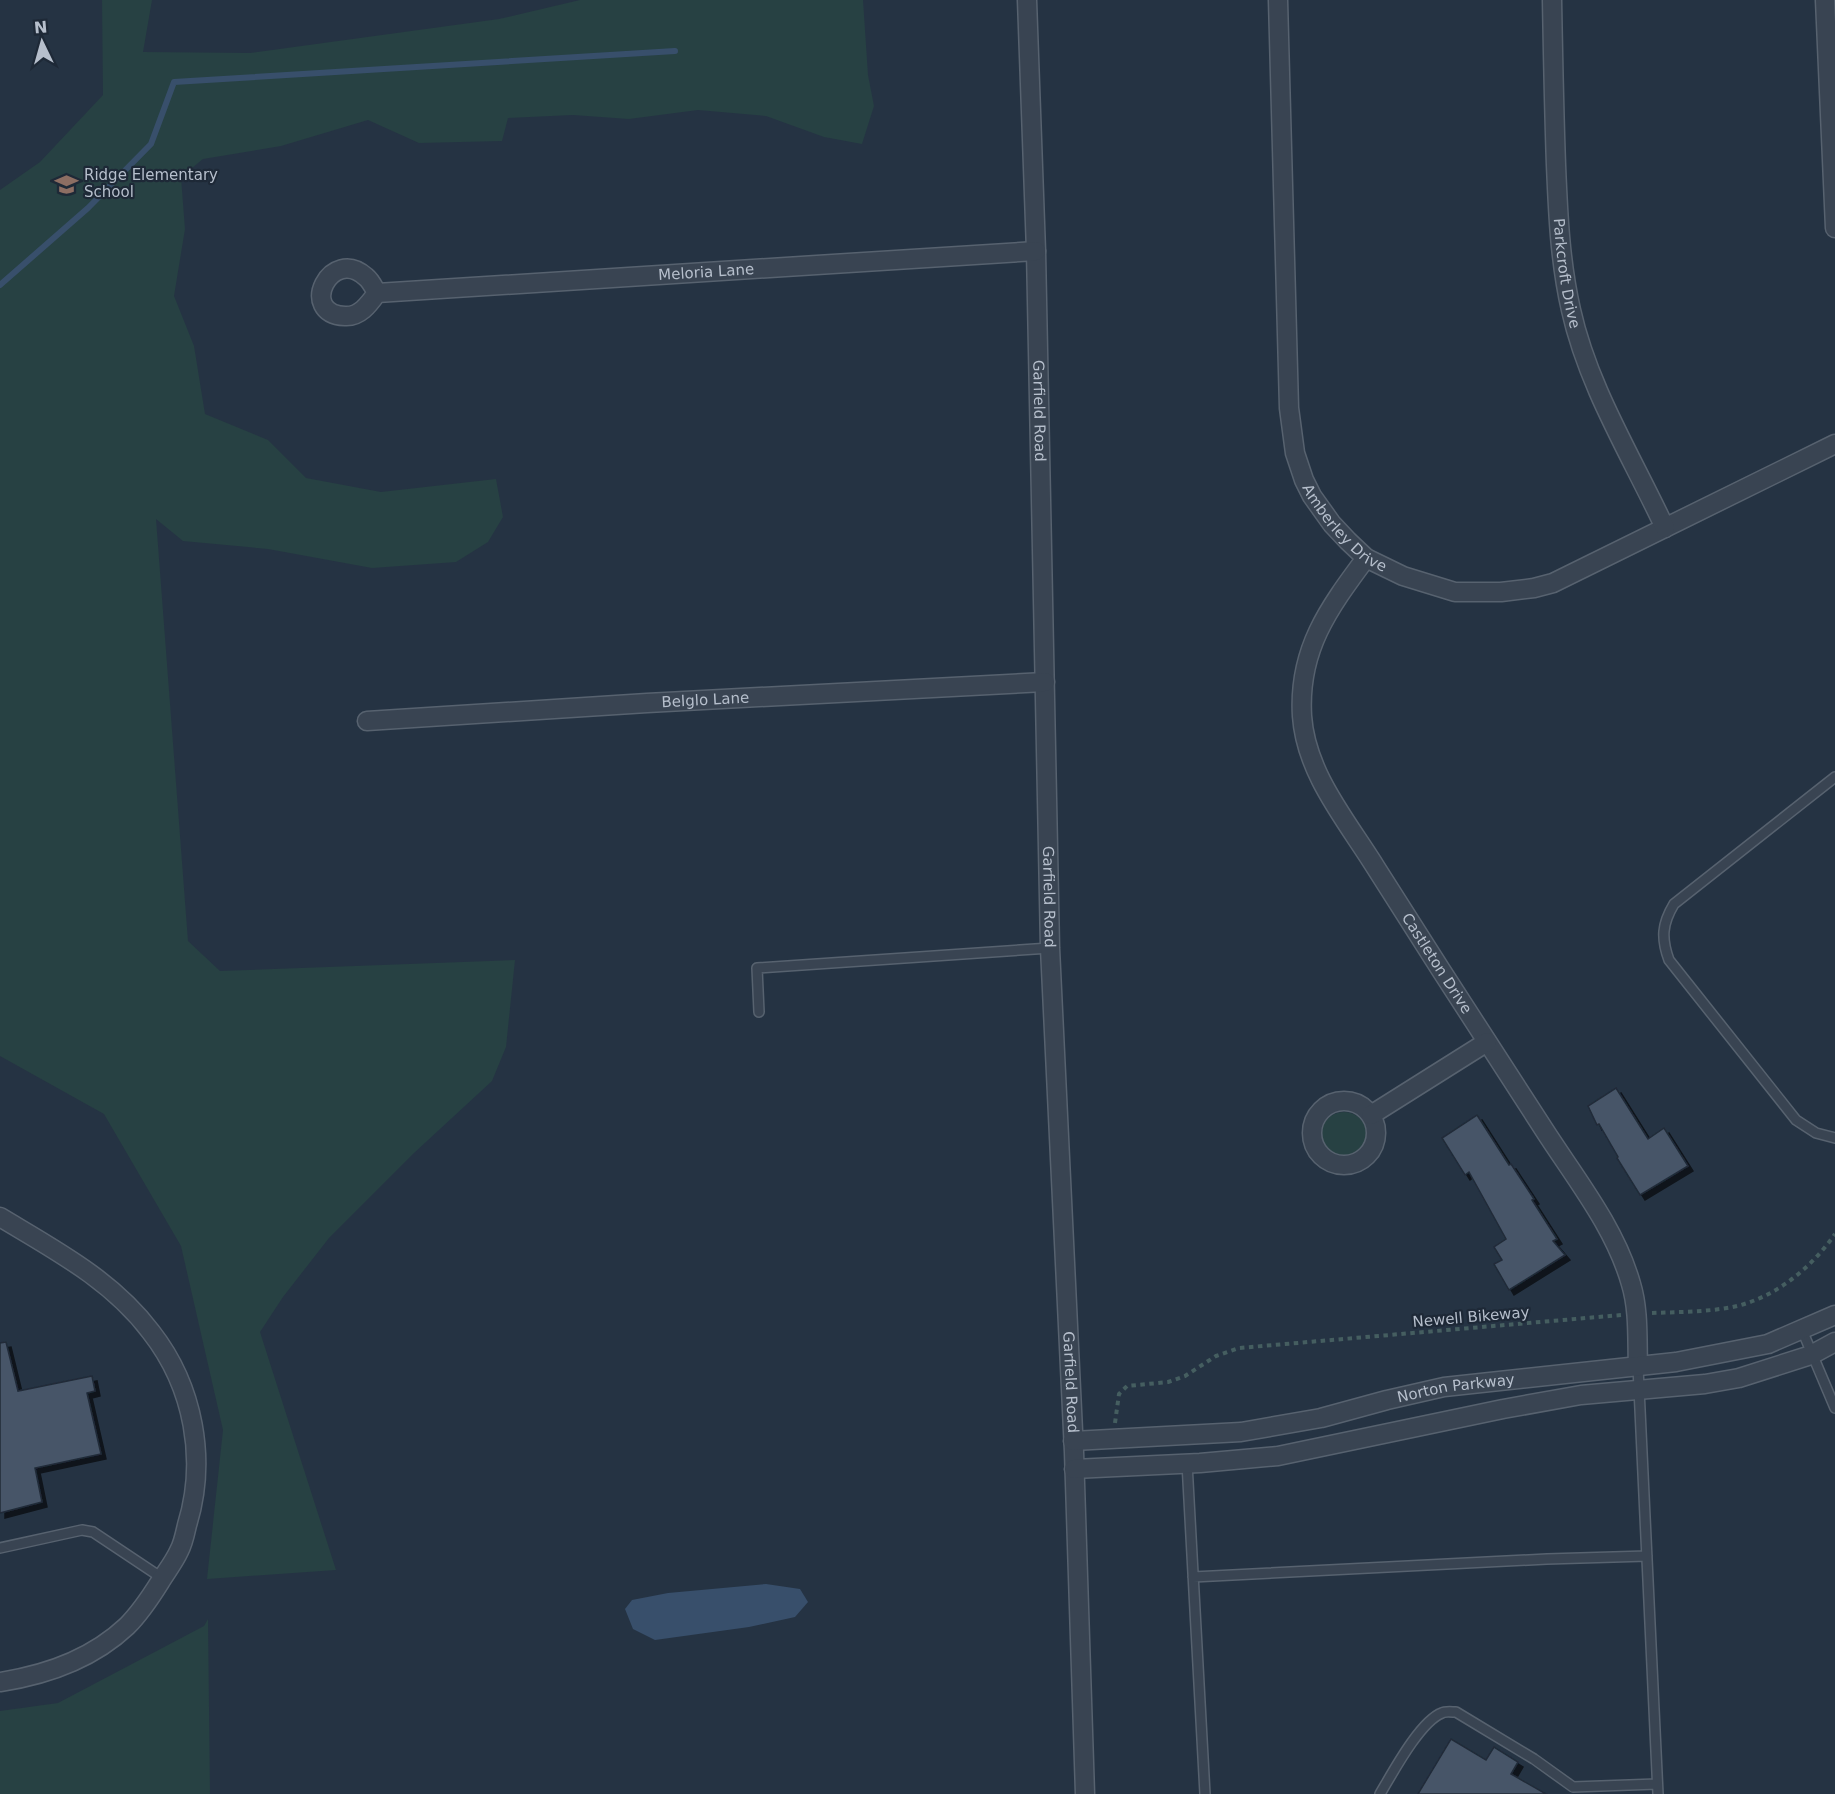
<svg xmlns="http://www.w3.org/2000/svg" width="1835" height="1794" font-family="'DejaVu Sans',sans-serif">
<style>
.green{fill:#274143}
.water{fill:#384f6b}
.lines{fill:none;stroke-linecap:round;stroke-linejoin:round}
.stream{stroke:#384f6b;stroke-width:6}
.building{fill:#465567;stroke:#202b39;stroke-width:1.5;filter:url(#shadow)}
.lane-casing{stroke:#57626f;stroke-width:12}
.street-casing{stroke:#57626f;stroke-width:21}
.path{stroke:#455e60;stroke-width:4;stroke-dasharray:4.5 4.5;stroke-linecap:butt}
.lane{stroke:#394452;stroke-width:9}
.street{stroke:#394452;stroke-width:18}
.labels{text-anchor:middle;stroke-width:4.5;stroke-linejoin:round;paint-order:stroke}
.poi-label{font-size:15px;fill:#b6bfcc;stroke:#1e2937;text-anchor:start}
.street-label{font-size:15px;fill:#b6bfcc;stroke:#1e2937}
</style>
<defs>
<filter id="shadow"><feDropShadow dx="5" dy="5" stdDeviation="0" flood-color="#0009"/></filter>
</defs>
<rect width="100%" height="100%" fill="#253343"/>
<path class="green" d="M102,0H152L143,52L250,53L499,19L580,0H863L868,75L874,106L862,144L824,137L766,116L698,110L629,119L573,115L508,118L502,141L419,143L368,120L281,146L203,159L181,177L185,229L174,296L194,346L205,414L268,440L306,478L381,492L496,479L503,517L488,542L456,562L372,568L268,549L183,541L156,519L188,941L220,971L515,960L506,1047L492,1081L414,1153L329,1238L283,1297L260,1332L336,1570L207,1579L223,1430L181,1246L104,1114L0,1056V190L40,162L103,95Z
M1321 1135a23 23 0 1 1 46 0a23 23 0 1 1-46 0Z
M208,1619L210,1794H0V1711L58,1703L204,1626Z"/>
<path class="water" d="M766,1584L800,1589L808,1602L795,1617L749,1627L655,1640L633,1629L625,1609L632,1600L668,1593Z"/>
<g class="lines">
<path class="stream" d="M0,285L88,208L151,144L174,82L675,51"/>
</g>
<path class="building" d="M1616,1088L1648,1139L1664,1128L1688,1166L1640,1195L1617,1158L1618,1157L1599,1124L1597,1125L1588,1106Z
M1477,1115L1509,1165L1511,1164L1534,1199L1532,1200L1557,1239L1553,1241L1565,1255L1509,1290L1494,1264L1502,1260L1494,1247L1506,1239L1469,1172L1465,1175L1442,1138Z
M6,1342L18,1391L92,1376L95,1391L87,1393L101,1454L35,1468L42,1502L0,1513V1343Z
M1451,1739L1486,1760L1494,1747L1518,1762L1511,1774L1546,1794H1418Z"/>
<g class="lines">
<defs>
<path id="lane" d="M1835,777L1674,904C1662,924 1661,938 1669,960L1796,1120L1816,1133L1835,1138
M759,1012L757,968L1050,948
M1802,1330L1835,1408
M1638,1367L1658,1794
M1187,1463L1205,1794
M0,1548L82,1530L93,1532L162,1578
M1193,1577L1547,1559L1647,1556
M1380,1794C1392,1774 1420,1721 1442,1713C1445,1711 1452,1712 1456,1712L1534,1759L1573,1787L1657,1784"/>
<g id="street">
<path id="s1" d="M1027,0L1036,251L1050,948L1074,1452L1085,1794"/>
<path id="s2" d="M1278,0L1289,408L1295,453L1304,480L1312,496L1332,524L1348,541L1366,558L1403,576L1455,592H1501L1534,588L1553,583L1835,444"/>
<path id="s3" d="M1552,0C1553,55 1554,110 1556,165C1558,213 1560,262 1571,310C1588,387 1632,457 1665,528"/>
<path d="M1825,0L1835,228"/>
<path id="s4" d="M377,293C369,304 360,317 345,316C297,314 331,245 366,277C371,281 374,288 377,293L1036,251"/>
<path id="s5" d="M1366,558C1328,609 1298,650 1302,716C1306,774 1347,821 1376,868C1431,955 1487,1042 1543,1128C1575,1178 1615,1227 1631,1284C1639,1310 1637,1340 1638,1367"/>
<path id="s6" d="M367,721L647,703L1045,682"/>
<circle cx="1344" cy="1133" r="32"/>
<path d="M1371,1115L1487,1042"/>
<path d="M0,1217C55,1250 112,1280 151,1332C194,1387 207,1460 187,1525C185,1534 183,1544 179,1551C174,1562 166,1572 160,1582C150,1598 140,1613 127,1626C92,1659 46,1675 0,1682"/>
<path id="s7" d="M1073,1441L1241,1432L1321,1418L1387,1400L1444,1387L1676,1362L1768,1344L1835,1315"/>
<path d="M1074,1469L1200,1463L1278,1456L1503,1409L1581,1395L1705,1384L1739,1378L1811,1355L1835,1342"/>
</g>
</defs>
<use href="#lane" class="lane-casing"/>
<use href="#street" class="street-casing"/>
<path class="path" d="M1652,1313C1677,1312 1702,1312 1727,1308C1771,1301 1810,1270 1835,1234
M1115,1423L1119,1394L1127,1386L1168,1382L1185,1376L1216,1356L1239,1348L1621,1315"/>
<use href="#lane" class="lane"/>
<use href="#street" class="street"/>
</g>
<defs>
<symbol id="school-bare" viewBox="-9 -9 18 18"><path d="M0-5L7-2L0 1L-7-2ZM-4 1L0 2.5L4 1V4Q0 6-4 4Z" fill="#8d6e63" stroke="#1e2937" stroke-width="2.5" paint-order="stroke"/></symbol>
</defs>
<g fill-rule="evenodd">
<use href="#school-bare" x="50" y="168" width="33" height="33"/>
</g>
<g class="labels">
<g class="poi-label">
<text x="84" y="180">Ridge Elementary<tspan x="84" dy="17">School</tspan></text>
</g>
<g class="street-label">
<text dy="5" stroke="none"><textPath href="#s4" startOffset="488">Meloria Lane</textPath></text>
<text dy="5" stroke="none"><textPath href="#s3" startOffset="274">Parkcroft Drive</textPath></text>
<text dy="5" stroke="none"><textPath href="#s1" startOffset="411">Garfield Road</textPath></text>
<text dy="5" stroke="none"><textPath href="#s2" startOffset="546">Amberley Drive</textPath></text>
<text dy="5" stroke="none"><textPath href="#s6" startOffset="339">Belglo Lane</textPath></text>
<text dy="5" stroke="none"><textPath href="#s1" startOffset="897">Garfield Road</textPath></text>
<text dy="5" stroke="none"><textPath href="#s5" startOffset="459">Castleton Drive</textPath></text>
<text transform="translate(1471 1317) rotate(-5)" y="5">Newell Bikeway</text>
<text dy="5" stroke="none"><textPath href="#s1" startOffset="1383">Garfield Road</textPath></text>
<text dy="5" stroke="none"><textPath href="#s7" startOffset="388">Norton Parkway</textPath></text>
</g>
</g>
<g transform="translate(42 42) rotate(355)" stroke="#1e2937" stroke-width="4.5" paint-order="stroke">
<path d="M0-4.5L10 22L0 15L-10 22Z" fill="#b6bfcc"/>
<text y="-9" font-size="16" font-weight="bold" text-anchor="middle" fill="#b6bfcc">N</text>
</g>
</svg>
